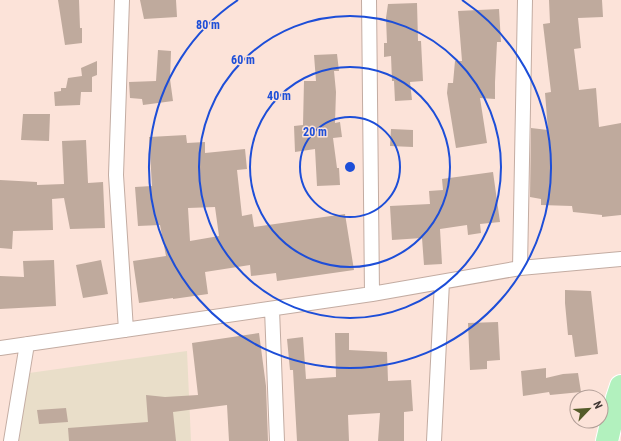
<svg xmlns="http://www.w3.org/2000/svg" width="621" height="441" font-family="'Roboto Condensed',sans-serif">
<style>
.education{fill:#e9dec9}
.building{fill:#bfaa9d;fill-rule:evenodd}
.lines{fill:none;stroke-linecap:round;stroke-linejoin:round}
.street-casing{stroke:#c3aca2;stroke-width:16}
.primary-casing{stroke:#fff;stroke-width:24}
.street{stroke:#fff;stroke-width:14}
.primary{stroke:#b2f1be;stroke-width:22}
.ring{fill:none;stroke:#1d4ed8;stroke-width:2}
.centre{fill:#1d4ed8;stroke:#fce3d9;stroke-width:2}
.ring-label{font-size:12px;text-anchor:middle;font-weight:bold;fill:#1d4ed8;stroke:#fce3d9;stroke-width:3;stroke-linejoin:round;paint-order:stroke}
</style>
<rect width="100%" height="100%" fill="#fce3d9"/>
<path class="education" d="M187,351L191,441H19L29,373Z"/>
<path class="building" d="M58,0H79L80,28H82V43L65,45Z
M140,0H176L177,17L144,19Z
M549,0H602L603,17L578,18L581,48L574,49L579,90L596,88L599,127L621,123V215L602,217V215L573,212L572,206L541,205V199L530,197L531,128L548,130L545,93L551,92L543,24L550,23Z
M417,3L418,41H421L423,81L410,82L412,100L395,101L394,81H392L391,56L384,57V43H387L386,18L388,4Z
M499,9L501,42H497L495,82V99L480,98L487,143L456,148L447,93L448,83H453L455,61H462L458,11Z
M158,50L171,51L170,79L173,101L143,105L142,99L130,98L129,82L156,81Z
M337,54L339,71H334L336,92L335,123L340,122L342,137L333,138L337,168H339L340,185L317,186L315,149L295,152L294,126L303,125L304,81H316L314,55Z
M97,61V75L92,77V92H81L80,105L55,106L54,92L61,91V88H66L68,78L82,76L81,68Z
M23,114H50L49,141L21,140Z
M391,129L413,130V147L390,146Z
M186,135L187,143L205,142V153L245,149L247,169L237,170L242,216L252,214L254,227L345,214L354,270L277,281L276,273L251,276L250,265L205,272L208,294L173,299V298L139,303L133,261L166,256L160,225L138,226L135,187L152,186L149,137ZM215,207L219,236L190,241L188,208Z
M86,140L88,183L103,182L105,228L70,229L64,198L52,199L53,230L13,231L12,249L0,248V180L37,182V185L64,184L62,141Z
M493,172L500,222L480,224L481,233L468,235L467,225L440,229L442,264L424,265L422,238L392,240L390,206L430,204L429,191L443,190L442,179Z
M54,260L56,306L0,309V276L24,277L23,261Z
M101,260L108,294L83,298L76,265Z
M565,290L591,291L598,354L575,357L572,335H568L565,303Z
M498,322L500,360L487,361V369L470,370L468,323Z
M259,333L266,386L268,441H229L227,405L173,412L176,441H69L68,428L148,422L146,395L165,397L198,395L192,343Z
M335,333H349V350L387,352L388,381L411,380L413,411L404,412V441H378L380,413L348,415L349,441H297L293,370H290L287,339L303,337L306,379L336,377Z
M546,368V378L563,374L578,373L581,392L550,395L549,392L523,396L521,371Z
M66,408L68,422L39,424L37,410Z"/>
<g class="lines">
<defs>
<path id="street" d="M122,0L116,175L126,330
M369,0L372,294
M520,268L525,0
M272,309L277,441
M0,348L372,294L520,268L621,259
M11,441L27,344
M434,441L442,282"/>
<path id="primary" d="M607,441L617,398L621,386"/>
</defs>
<use href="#street" class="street-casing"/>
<use href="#primary" class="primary-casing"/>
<use href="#street" class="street"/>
<use href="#primary" class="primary"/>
</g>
<g class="ring">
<circle cx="350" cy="167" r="50"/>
<circle cx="350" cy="167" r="100"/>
<circle cx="350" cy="167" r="151"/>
<path d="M462 0A201 201 0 1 1 238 0"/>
</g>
<circle cx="350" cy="167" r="6" class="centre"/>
<g class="ring-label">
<text x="208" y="29">80 m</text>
<text x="243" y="64">60 m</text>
<text x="279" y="100">40 m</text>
<text x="315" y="136">20 m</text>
</g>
<g transform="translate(589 409) rotate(65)"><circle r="19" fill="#fce3d9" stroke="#b19e97"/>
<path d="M0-3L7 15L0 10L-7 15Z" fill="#535b29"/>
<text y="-6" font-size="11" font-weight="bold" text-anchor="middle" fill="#403733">N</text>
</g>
</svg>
